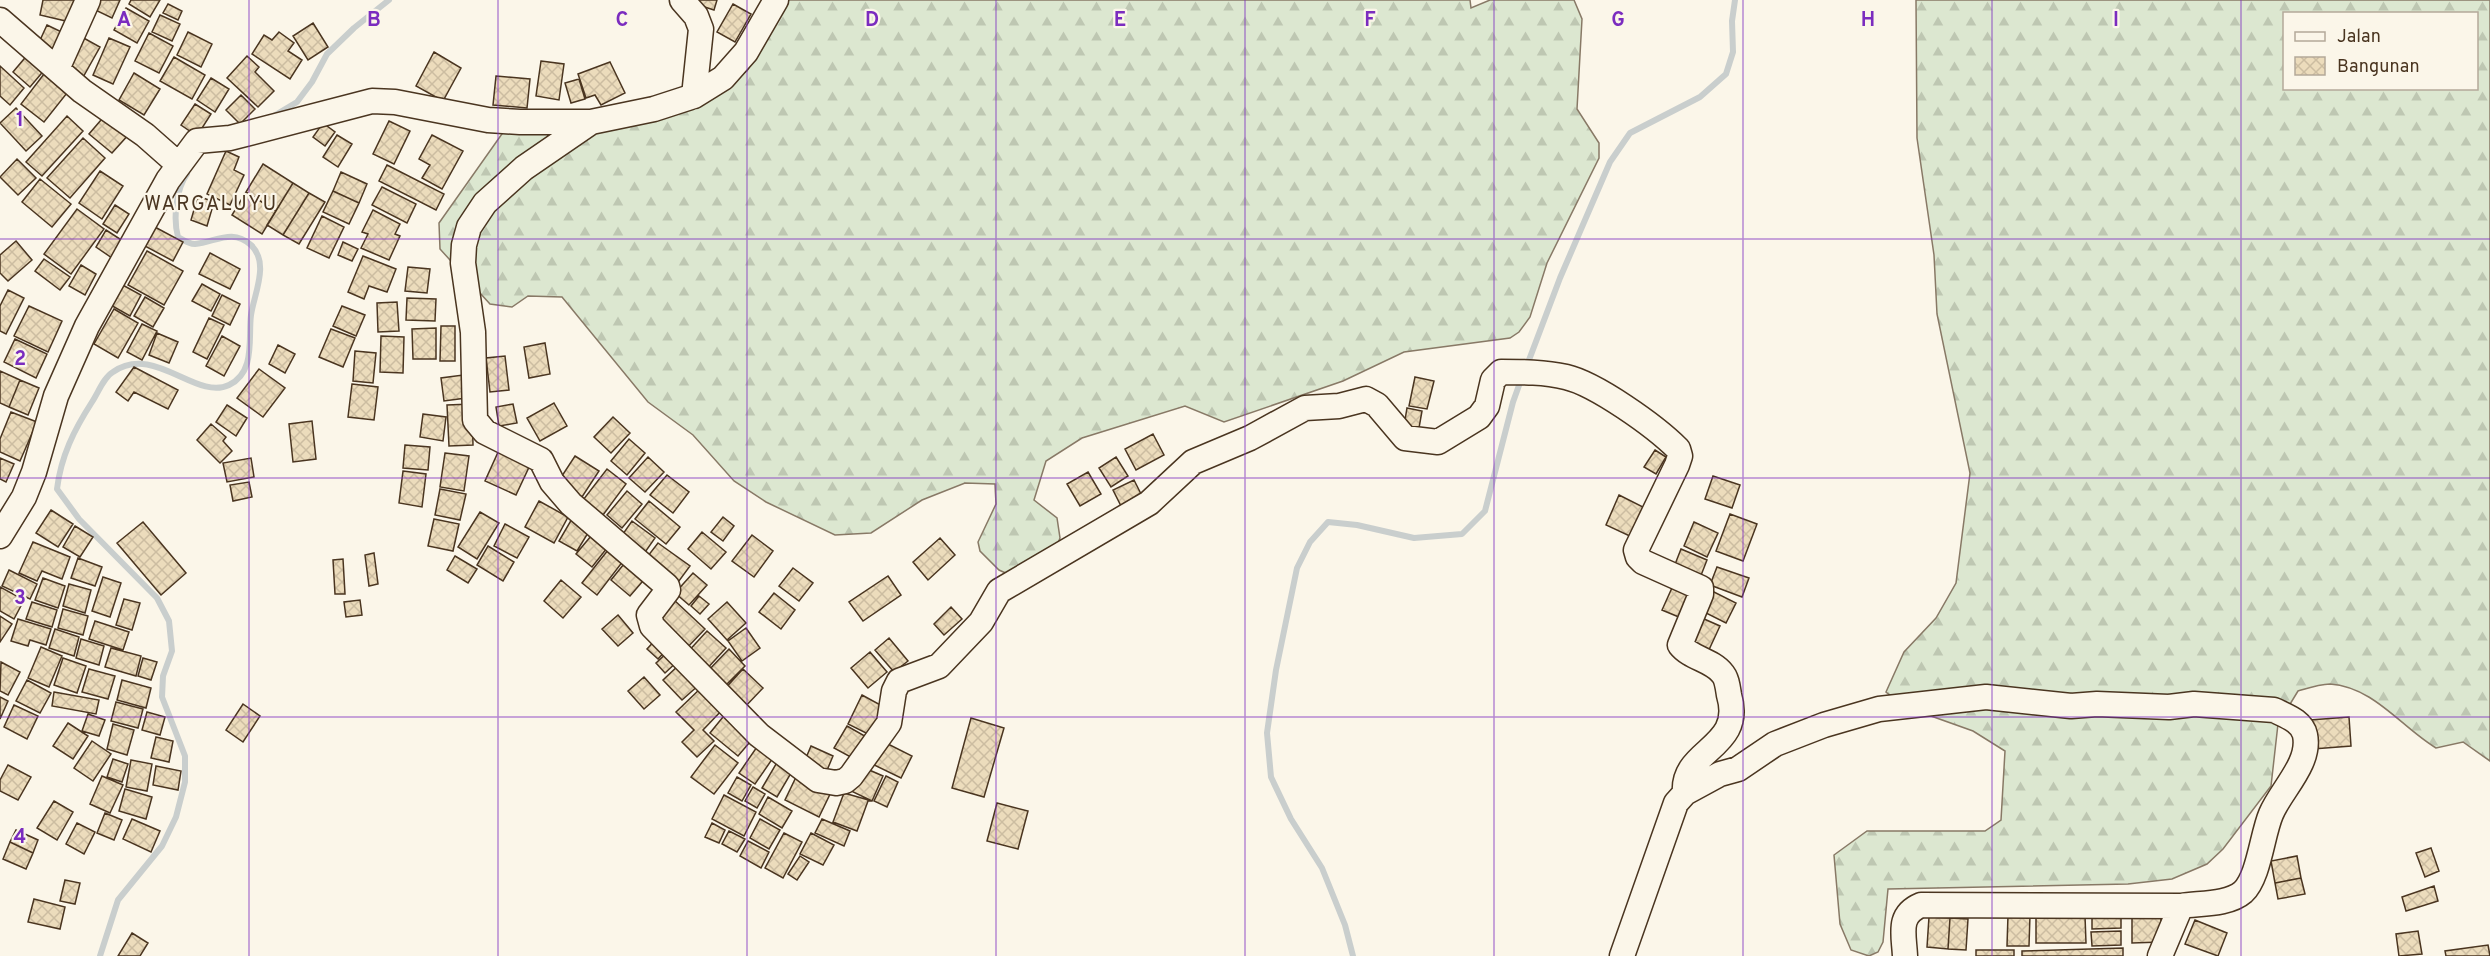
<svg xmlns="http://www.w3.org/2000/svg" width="2490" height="956" font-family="Overpass,sans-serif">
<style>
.forest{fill:url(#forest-firs);stroke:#887966;stroke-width:1.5;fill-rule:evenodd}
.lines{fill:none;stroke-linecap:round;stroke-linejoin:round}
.stream{stroke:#c9cecd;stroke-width:6}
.building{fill:url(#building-cross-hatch);stroke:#4a3520;stroke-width:1.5}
.minor-casing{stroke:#4a3520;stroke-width:27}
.minor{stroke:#fbf6e9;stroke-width:24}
.grid{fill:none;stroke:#7b2cbf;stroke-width:1.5;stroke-opacity:0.55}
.labels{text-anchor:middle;stroke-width:4.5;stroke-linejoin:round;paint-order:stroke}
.quarter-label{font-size:20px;letter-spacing:1.5px;fill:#4a3520;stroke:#fbf6e9}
.grid-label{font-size:20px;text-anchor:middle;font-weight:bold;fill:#7b2cbf;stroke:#fbf6e9;stroke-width:4.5;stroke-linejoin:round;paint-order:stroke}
</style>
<defs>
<pattern id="forest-firs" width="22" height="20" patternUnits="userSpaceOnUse" patternTransform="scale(1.5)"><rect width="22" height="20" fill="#dce7d0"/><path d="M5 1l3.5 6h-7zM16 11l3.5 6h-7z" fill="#bec7b2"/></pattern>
<pattern id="building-cross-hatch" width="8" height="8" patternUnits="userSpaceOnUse" patternTransform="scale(1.5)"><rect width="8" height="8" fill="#ecdcbc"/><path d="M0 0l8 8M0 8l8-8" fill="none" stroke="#ccbda1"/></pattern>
</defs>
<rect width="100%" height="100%" fill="#fbf6e9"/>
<path class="forest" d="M788,0H1470L1471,8L1490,0H1574L1582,19L1577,109L1599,143V158L1547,263L1530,317L1519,332L1510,338L1404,352L1343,381L1224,422L1185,406L1082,438L1046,461L1034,500L1057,518L1060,538L1049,567L1021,580L999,570L980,551L978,542L996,504L995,484L965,483L922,500L871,533L835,535L766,502L734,481L693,435L648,402L562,297L528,296L512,307L490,304L440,249L439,223L504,131L667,117L747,71Z
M1916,0H2490V761L2463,742L2436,748C2401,727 2374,687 2330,684C2320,684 2308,688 2298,691L2278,724L2271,786L2223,849L2207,864L2172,879L2128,884L1888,889L1883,942L1878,952L1869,956L1851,950L1840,924L1834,855L1867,831H1985L2001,820L2005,751L1973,731L1903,706L1886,692L1904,652L1936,618L1956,583L1970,473L1937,314L1934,255L1917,138ZM2284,14H2476V88H2284Z"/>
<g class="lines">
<path class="stream" d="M272,117L297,102L312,82L327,54L354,28L389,0
M1526,368L1560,278L1610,162L1630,133L1700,97L1726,74L1733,52L1732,21L1735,0
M100,956L118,900L162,846L176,817L185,782V756L162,697L163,676L172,651L169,621L157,598L79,519L57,489C61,456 74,430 92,402C98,393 104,377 113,372C154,343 196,401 229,385C256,372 248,338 251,315C254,294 270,263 251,245C232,228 216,242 195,244C189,244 183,240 178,237C173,219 176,189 187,174
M1353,956L1345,925L1322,868L1291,819L1271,777L1267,733L1276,670L1297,568L1310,542L1328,522L1357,525L1414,538L1462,534L1485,511L1513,402L1522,377"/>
</g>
<path class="building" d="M43,0H76L70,22L40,15Z
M90,0H120L112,18L87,6Z
M131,0H160L150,17L129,4Z
M683,0H717L714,10Z
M168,4L182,11L178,20L163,13Z
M733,4L751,14L735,42L717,32Z
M126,8L149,21L137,43L114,30Z
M160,15L180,24L172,41L152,32Z
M313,23L328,47L308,60L293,36Z
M47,25L70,36L58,60L36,49Z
M188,32L212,44L201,67L177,55Z
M279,32L294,43L288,51L302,60L290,79L252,54L264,35L272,40Z
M149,33L173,46L159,73L135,61Z
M80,36L100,47L82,79L62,68Z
M109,38L130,47L113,84L93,75Z
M434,52L461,68L443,101L416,86Z
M29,53L46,68L30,87L13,72Z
M247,56L259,67L255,72L274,91L258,107L227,78Z
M174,57L205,75L192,99L160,81Z
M541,61L564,64L559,100L536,96Z
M610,62L625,93L601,105L595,95L586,98L578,74Z
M0,66L24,88L10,105L0,96Z
M47,70L71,88L44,122L21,104Z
M134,73L160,89L144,115L119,100Z
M496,76L530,79L527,108L493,105Z
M211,78L229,89L215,112L197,100Z
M579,79L585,99L571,103L565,83Z
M241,95L255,109L240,124L226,110Z
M195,104L211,114L197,136L181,125Z
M16,108L42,136L26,151L0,123Z
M107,113L130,133L112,153L89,134Z
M67,116L83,131L42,176L26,162Z
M389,121L410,131L394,164L373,154Z
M323,123L335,132L325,146L313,137Z
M337,135L352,144L338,167L323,157Z
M432,135L463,151L442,189L422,178L430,165L419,159Z
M83,138L105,158L70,198L47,178Z
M226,151L239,157L234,170L244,175L230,205L207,194Z
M17,159L36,178L18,195L0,177Z
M263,164L293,183L276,211L246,192Z
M387,165L444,194L436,210L379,181Z
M100,171L123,186L102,219L79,203Z
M341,172L367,184L359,203L333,191Z
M40,179L71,204L52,227L22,202Z
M293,183L309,193L283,235L267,225Z
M382,187L416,204L407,223L372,205Z
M333,191L359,203L349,224L323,212Z
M246,192L276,211L262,234L232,215Z
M309,193L325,202L299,244L283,235Z
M198,196L214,202L207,226L191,220Z
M115,205L129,214L117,233L103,224Z
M77,209L104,229L71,274L44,254Z
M373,210L400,224L395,234L400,236L389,260L361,248L368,234L362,232Z
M322,216L344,227L329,258L307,248Z
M153,226L183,242L173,261L143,245Z
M106,230L123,241L112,258L96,247Z
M16,241L32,260L8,281L0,273V255Z
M343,242L358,249L352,261L338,255Z
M147,251L183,271L164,305L128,285Z
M210,253L240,269L230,289L199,274Z
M363,256L396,269L387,292L369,286L364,299L348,292Z
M44,259L70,277L60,290L35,271Z
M81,265L96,274L85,295L69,286Z
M408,267L430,269L427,293L405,291Z
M119,283L141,295L130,316L107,303Z
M202,284L220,294L211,311L192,301Z
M8,290L24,298L6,334L0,331V306Z
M222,295L240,304L230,325L212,316Z
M145,297L164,308L153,327L134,316Z
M407,298L436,299L435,321L406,320Z
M397,302L399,331L378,332L377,303Z
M29,306L62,321L48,352L14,336Z
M342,306L365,315L356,336L333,326Z
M114,309L138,323L118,358L94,344Z
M209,318L224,325L207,359L193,352Z
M142,324L157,331L142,360L127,352Z
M441,326H455V361H440Z
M436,328V359H413L412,329Z
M331,329L355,338L343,367L319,357Z
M157,333L178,342L169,363L149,355Z
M222,336L240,346L224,376L206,366Z
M381,336L404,337L403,373L380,372Z
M15,339L47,354L36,378L4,362Z
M545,343L550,374L529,378L524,347Z
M278,345L295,354L285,373L269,364Z
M355,351L376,353L373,383L353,381Z
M505,356L509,390L490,392L486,358Z
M134,367L178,390L168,409L134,392L128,401L116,392Z
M259,369L285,388L263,417L237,398Z
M0,371L20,380L9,407L0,403Z
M463,375L466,398L444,401L441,378Z
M1415,377L1434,381L1427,409L1409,406Z
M20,380L39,388L28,415L9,407Z
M352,384L378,387L374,420L348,417Z
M554,403L567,426L540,441L527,418Z
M472,404L473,445L449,446L447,405Z
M513,404L517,423L499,426L496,407Z
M227,405L247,418L236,436L216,422Z
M1407,408L1422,411L1419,428L1404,426Z
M11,412L37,422L20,461L0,452V439Z
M423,414L446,417L443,441L420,437Z
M613,417L630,433L611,453L594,437Z
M312,421L316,459L293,462L289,424Z
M211,424L226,437L223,441L232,451L220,463L197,440Z
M1153,434L1164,455L1136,470L1125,449Z
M629,439L645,453L627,475L611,461Z
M405,445L430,447L428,470L403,468Z
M499,450L530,465L516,495L485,481Z
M1655,450L1666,457L1656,474L1644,467Z
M445,453L469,456L464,491L440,487Z
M575,456L599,471L580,500L556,485Z
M648,457L664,472L645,492L629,478Z
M1116,457L1128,476L1111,487L1099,468Z
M0,458L14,464L6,482L0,479Z
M251,458L254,477L227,482L223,463Z
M607,469L626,484L603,515L583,500Z
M403,471L426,474L422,507L399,503Z
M1088,472L1101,494L1080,506L1067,484Z
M667,475L689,492L673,513L650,495Z
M1713,476L1740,485L1732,508L1705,499Z
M1134,480L1145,502L1124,512L1113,490Z
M249,482L252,497L233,501L230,485Z
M440,489L466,494L460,520L435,515Z
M627,491L642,504L622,528L607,515Z
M1619,495L1647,509L1634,538L1606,525Z
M539,501L568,517L554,543L525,527Z
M649,501L680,527L666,544L635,519Z
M51,510L73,524L58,547L36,533Z
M480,512L499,523L477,559L458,547Z
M1730,514L1757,524L1743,561L1716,551Z
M573,517L591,528L577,551L559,541Z
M723,517L734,526L723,541L711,532Z
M434,519L459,524L453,551L428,546Z
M632,521L655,538L641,558L618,541Z
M143,522L186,573L161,595L117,543Z
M1694,522L1718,533L1707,557L1684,546Z
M505,524L529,537L517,558L494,546Z
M75,526L93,537L80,557L63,547Z
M596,530L611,543L592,567L576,554Z
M702,532L726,552L711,569L688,549Z
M752,535L773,551L754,577L732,561Z
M940,538L955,555L928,580L913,562Z
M33,542L70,557L62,579L42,571L37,581L19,573Z
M658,543L690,566L676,585L644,561Z
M612,545L627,556L597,595L582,583Z
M488,546L514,562L503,581L477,565Z
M1681,549L1707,560L1698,583L1672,572Z
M374,553L378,584L369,586L365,555Z
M455,556L477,569L468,583L447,570Z
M78,558L102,567L95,586L71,578Z
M343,559L345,594H335L333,560Z
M628,559L648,575L630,596L611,580Z
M1717,567L1749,578L1742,597L1710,585Z
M793,568L813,583L799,601L779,586Z
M9,570L37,584L30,599L2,586Z
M693,573L707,585L689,605L675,593Z
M888,576L901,595L863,621L849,602Z
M103,577L121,583L110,617L92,611Z
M43,578L65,586L58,608L35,600Z
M1676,579L1699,589L1686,620L1662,610Z
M561,580L581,597L563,618L544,601Z
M69,584L91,590L85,613L63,606Z
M0,587L24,600L14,619L0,611Z
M1706,588L1736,603L1726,623L1696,608Z
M774,593L795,610L781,629L759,612Z
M699,596L709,604L700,614L691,606Z
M124,599L140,603L132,630L116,625Z
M673,599L705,629L684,651L652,621Z
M360,600L362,615L346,617L344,602Z
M32,602L57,610L52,627L26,619Z
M727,602L746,623L727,640L708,619Z
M951,607L962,619L944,635L934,624Z
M63,609L88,616L83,635L58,628Z
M618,615L633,633L618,646L602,629Z
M1695,615L1720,626L1707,654L1683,643Z
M0,616L12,624L0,642Z
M18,619L51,629L46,645L30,640L28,646L11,641Z
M95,621L129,632L123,650L89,639Z
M746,628L760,648L742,661L728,641Z
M55,629L79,637L74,656L49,648Z
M707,631L726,648L704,672L685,655Z
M658,637L669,647L658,659L647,649Z
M889,638L908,661L894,672L875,650Z
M81,639L104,646L99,665L76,658Z
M41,647L62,656L49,687L28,678Z
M111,648L141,656L136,676L105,667Z
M671,649L680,659L665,673L656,663Z
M729,649L745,666L721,690L705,674Z
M870,652L887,672L868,688L851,668Z
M63,658L86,666L77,693L54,685Z
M143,658L157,662L151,680L138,676Z
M1,662L20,672L8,695L0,691Z
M681,663L700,684L682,700L663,680Z
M89,669L115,676L108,699L82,692Z
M743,669L763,688L742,710L722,692Z
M644,677L660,695L644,709L628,691Z
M27,680L51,693L40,713L16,701Z
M122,680L151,688L146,708L117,700Z
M703,686L724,708L703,730L714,741L697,757L682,742L694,730L676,712Z
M54,692L99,700L96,714L52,706Z
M862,695L886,708L872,736L848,724Z
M0,697L8,701L0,719Z
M116,702L143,709L138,728L111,721Z
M243,704L260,716L243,742L226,730Z
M14,705L38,716L27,739L4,727Z
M147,712L165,717L160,735L142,730Z
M727,712L755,736L738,756L710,733Z
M88,714L105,720L99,736L82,731Z
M2349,717L2351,746L2313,749L2310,720Z
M971,718L1004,728L984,797L952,788Z
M68,723L88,736L73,759L53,746Z
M113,724L134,730L127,755L107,749Z
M847,726L870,739L858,761L834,748Z
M156,737L173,741L169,762L151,758Z
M92,741L111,754L93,781L74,768Z
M882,741L912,756L901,778L870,763Z
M759,744L775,755L755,784L739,773Z
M715,745L738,763L714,794L691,777Z
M811,746L833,756L825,775L803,765Z
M113,759L128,764L122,782L107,777Z
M779,759L794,768L777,797L762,788Z
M131,760L152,764L147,791L126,787Z
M8,765L31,777L18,800L0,791V780Z
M156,766L181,771L178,790L153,785Z
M860,766L883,776L872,801L849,790Z
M798,773L832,790L819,817L785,800Z
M102,776L123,785L110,813L90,804Z
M886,776L898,782L887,807L874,801Z
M737,777L751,785L742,801L728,793Z
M753,787L765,794L757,808L745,801Z
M125,789L152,797L146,819L119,811Z
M844,793L872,801H868L857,831L833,822Z
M724,795L756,812L744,836L712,819Z
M768,797L792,811L782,828L759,814Z
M54,801L73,812L57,840L37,828Z
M997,803L1028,811L1018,849L987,841Z
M105,813L122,820L114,840L97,833Z
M132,819L160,831L151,852L123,839Z
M760,819L780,830L769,849L750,838Z
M822,819L850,831L844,846L815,833Z
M77,823L95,832L84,854L66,844Z
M712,823L725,830L719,843L705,837Z
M16,830L38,840L33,853L10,842Z
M729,831L745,839L737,852L722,844Z
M784,833L802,842L783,878L765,868Z
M811,833L834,845L823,865L800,854Z
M748,841L769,852L761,868L740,856Z
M10,842L33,853L26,869L3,859Z
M2431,848L2439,871L2425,877L2416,853Z
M800,856L809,862L797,880L788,874Z
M2297,856L2301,878L2275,883L2271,861Z
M2301,878L2305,894L2278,899L2275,883Z
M65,880L80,883L75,904L60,901Z
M2434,886L2438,901L2406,911L2402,897Z
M34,899L65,907L60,929L28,922Z
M2121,912V928L2092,929V913Z
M2161,913V942L2132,943V914Z
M2008,915H2030L2029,946H2007Z
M2036,916H2085L2086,943H2036Z
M1929,917L1950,918L1948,949L1927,947Z
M1950,918L1968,919L1966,950L1948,949Z
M2195,920L2227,933L2218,956L2185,944Z
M2121,931V945L2092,946L2091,932Z
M2418,931L2422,954L2399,956L2396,934Z
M132,933L148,943L140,956H118Z
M2488,945L2490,956H2446L2445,951Z
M2123,948V956H2022V951Z
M1976,950H2014V956H1976Z"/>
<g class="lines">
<defs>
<path id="minor" d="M682,0L696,16L701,29L694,96
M0,20L82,91L145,135L179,165
M57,69L88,0
M591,122L524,168L485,203L469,227L464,245L463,263L473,332L475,420L485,432L541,460L552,482L571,504L667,586L668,590L649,615L652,626L759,735L818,780L836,783L845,781L851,776L889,723L894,691L899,681L939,666L981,622L999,591L1149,503L1193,462L1250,438L1305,408L1339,406L1366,399L1377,405L1405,438L1438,442L1479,417L1487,406L1493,380L1501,372C1523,372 1544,372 1566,377C1596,384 1655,426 1678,449L1680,456L1677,465L1636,550L1638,557L1643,562L1701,588V594L1680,645C1690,658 1712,660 1722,673C1727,678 1728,689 1729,695C1745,749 1681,749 1685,793
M0,536L24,497L34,472L56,396L87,326L168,180L197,141L230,138L372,101L395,102L488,120L520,122H591L654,109L694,96L723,78L746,52L776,0
M1622,956L1676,803L1685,793L1720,774L1738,769L1775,744L1824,725L1879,709L1986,697L2071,706L2097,704L2169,707L2194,704L2274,710C2286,716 2302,721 2305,735C2311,763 2281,790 2271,814C2262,835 2259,877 2243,892C2228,905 2200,903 2181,906L2160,956
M1905,956C1904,934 1897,915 1921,905L2181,906"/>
</defs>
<use href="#minor" class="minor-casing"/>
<use href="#minor" class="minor"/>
</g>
<path class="grid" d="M249,0V956M498,0V956M747,0V956M996,0V956M1245,0V956M1494,0V956M1743,0V956M1992,0V956M2241,0V956M0,239H2490M0,478H2490M0,717H2490"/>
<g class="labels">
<g class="quarter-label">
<text x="211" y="210">WARGALUYU</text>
</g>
</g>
<g class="grid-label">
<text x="124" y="26">A</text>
<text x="374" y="26">B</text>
<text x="622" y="26">C</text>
<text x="872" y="26">D</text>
<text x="1120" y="26">E</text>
<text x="1370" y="26">F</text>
<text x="1618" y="26">G</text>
<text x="1868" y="26">H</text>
<text x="2116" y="26">I</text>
<text x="20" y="126">1</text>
<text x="20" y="365">2</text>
<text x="20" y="604">3</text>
<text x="20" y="843">4</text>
</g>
<rect x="2283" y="12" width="195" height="78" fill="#fbf6e9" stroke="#b4a999" stroke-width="1.5"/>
<rect x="2295" y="32" width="30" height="9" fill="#fbf6e9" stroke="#b4a999" stroke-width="1.5"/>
<text x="2337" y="42" font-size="18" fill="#4a3520">Jalan</text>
<rect x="2295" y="57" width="30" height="18" fill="url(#building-cross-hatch)" stroke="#b4a999" stroke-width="1.5"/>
<text x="2337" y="72" font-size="18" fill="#4a3520">Bangunan</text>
</svg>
